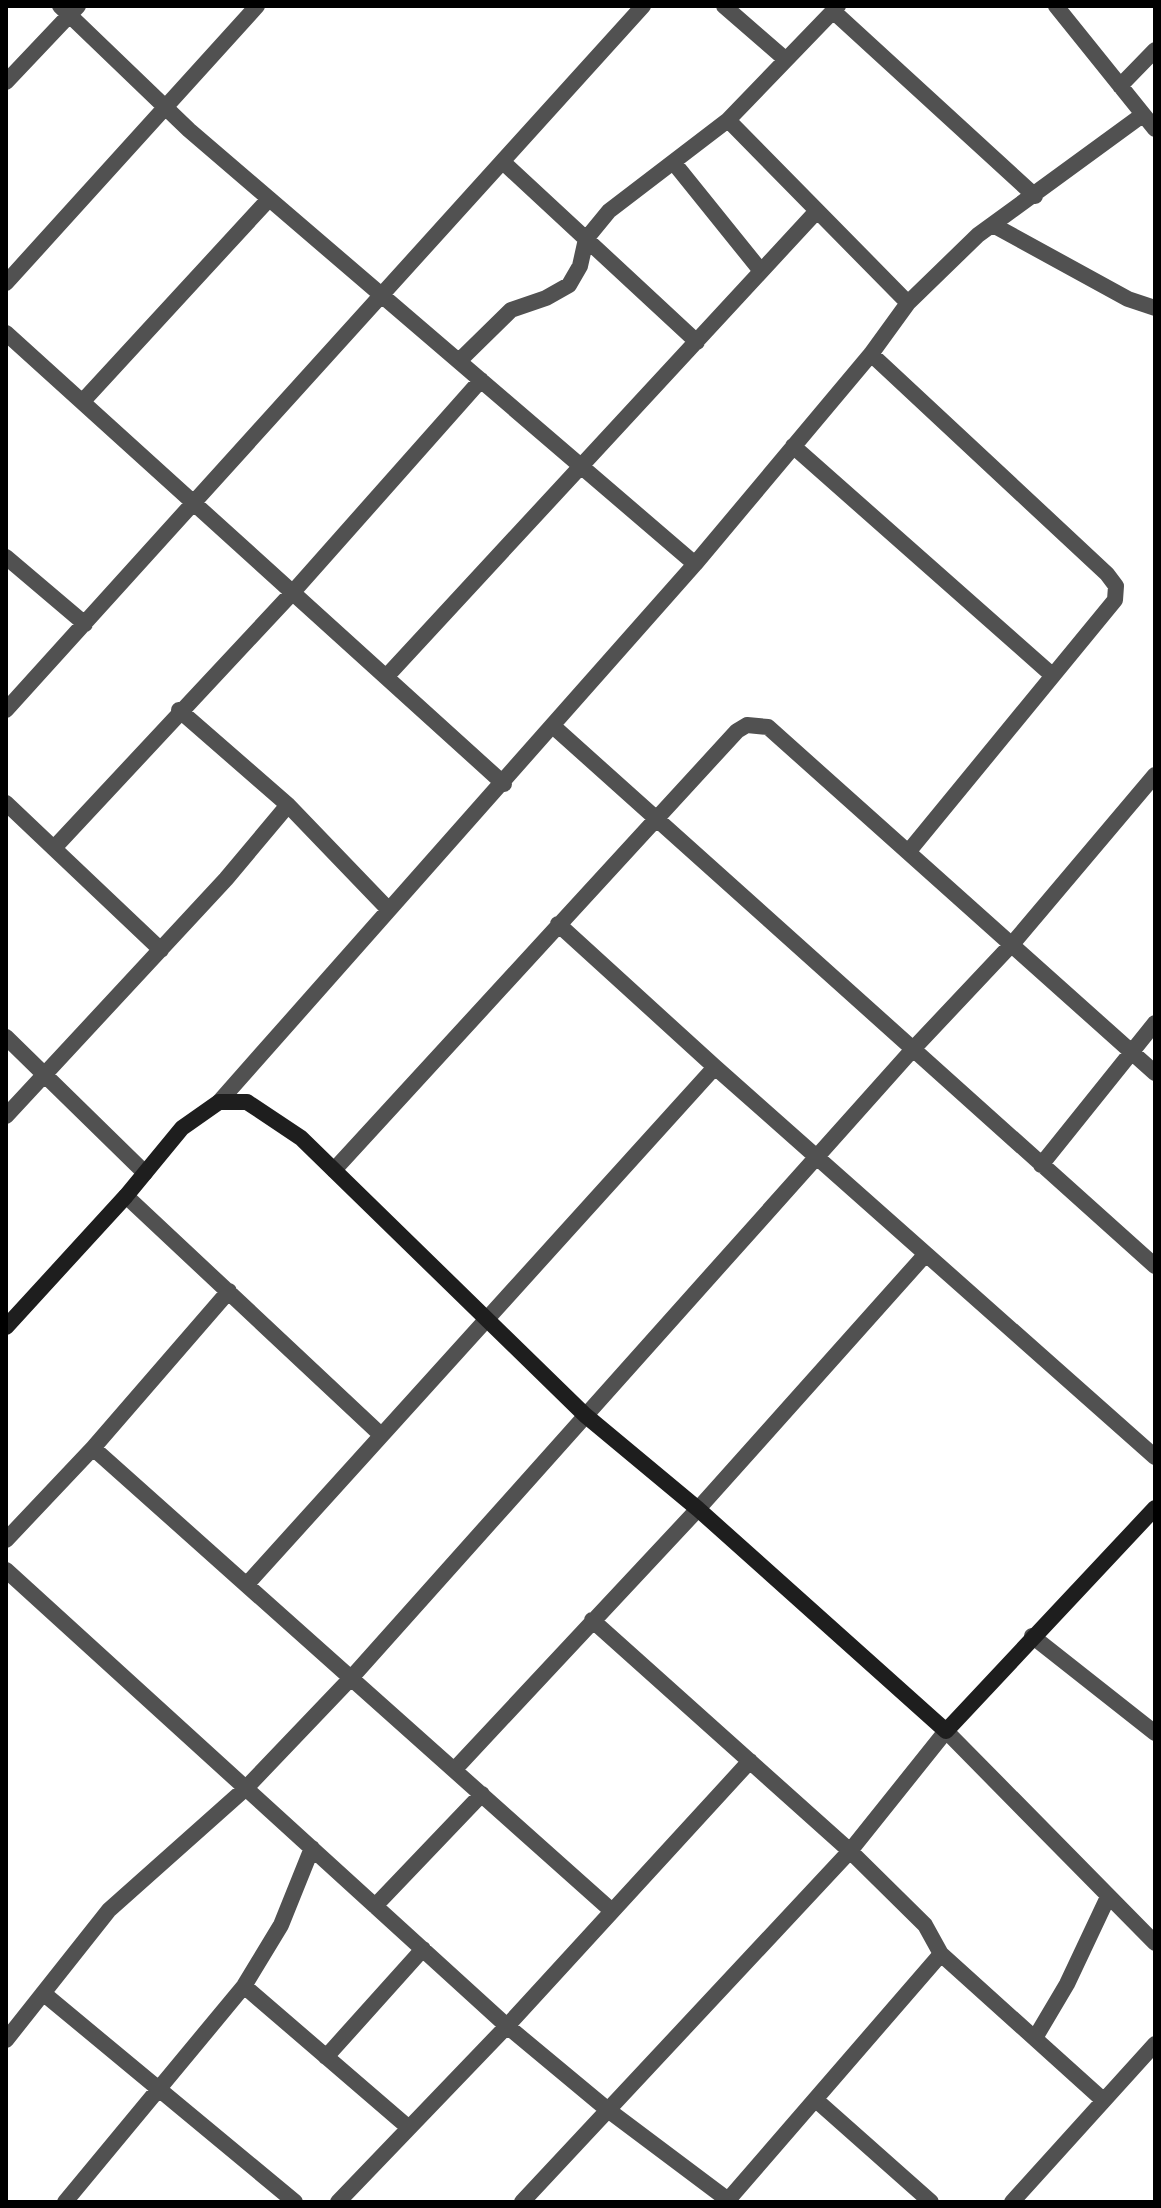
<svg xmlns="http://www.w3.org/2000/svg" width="1161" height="2208" font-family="Overpass,sans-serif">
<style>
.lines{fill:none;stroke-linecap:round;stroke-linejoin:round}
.street{stroke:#515151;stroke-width:16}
.secondary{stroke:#1e1e1e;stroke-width:16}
</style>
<rect width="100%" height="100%" fill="#fff"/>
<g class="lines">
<path class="street" d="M60,6L189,130L695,564
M724,6L785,59
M1056,6L1155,129
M833,11L1035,196
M6,82L78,6
M1120,86L1155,50
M728,120L908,303
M503,162L697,342
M674,163L761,271
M993,225L1128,299L1155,308
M6,283L257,6
M6,333L504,784
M871,354L1107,574L1116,586L1115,600L909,851
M459,361L511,310L546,298L569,285L580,266L586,239L609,211L728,120L838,6
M83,401L269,199
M793,446L1052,675
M6,557L85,624
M386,677L816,212
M6,710L643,6
M179,710L288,805L388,909
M554,727L1155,1266
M6,803L161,950
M54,848L293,592L481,380
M558,924L715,1067L1155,1457
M6,1037L145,1173
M219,1102L695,564L871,354L908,303L978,235L1141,116
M6,1116L226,879L288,805
M1041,1165L1155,1023
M334,1170L737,731L747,725L768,727L1155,1073
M126,1196L380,1434
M93,1448L612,1911
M6,1540L93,1448L229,1291
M6,1570L507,2026L608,2110L728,2200L726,2202
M248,1583L715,1067
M592,1620L850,1851L925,1925L941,1954L1103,2100
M1032,1636L1155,1733
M455,1769L698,1509L925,1255
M375,1906L482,1794
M244,1986L409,2128
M43,1993L295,2202
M1035,2038L1067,1984L1108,1897
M6,2040L109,1910L246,1788L352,1677L914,1048L1013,943L1155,775
M326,2057L423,1949
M816,2100L931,2202
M65,2202L244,1986L281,1925L312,1848
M338,2202L507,2026L750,1761
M522,2202L850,1851L946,1731L1155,1943
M730,2202L728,2200L941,1954
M1012,2202L1155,2044"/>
<path class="secondary" d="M6,1327L126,1196L182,1128L219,1102H247L301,1138L585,1415L698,1509L946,1731L1155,1508"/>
</g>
<rect width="1161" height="2208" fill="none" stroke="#000000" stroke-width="16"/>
</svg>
